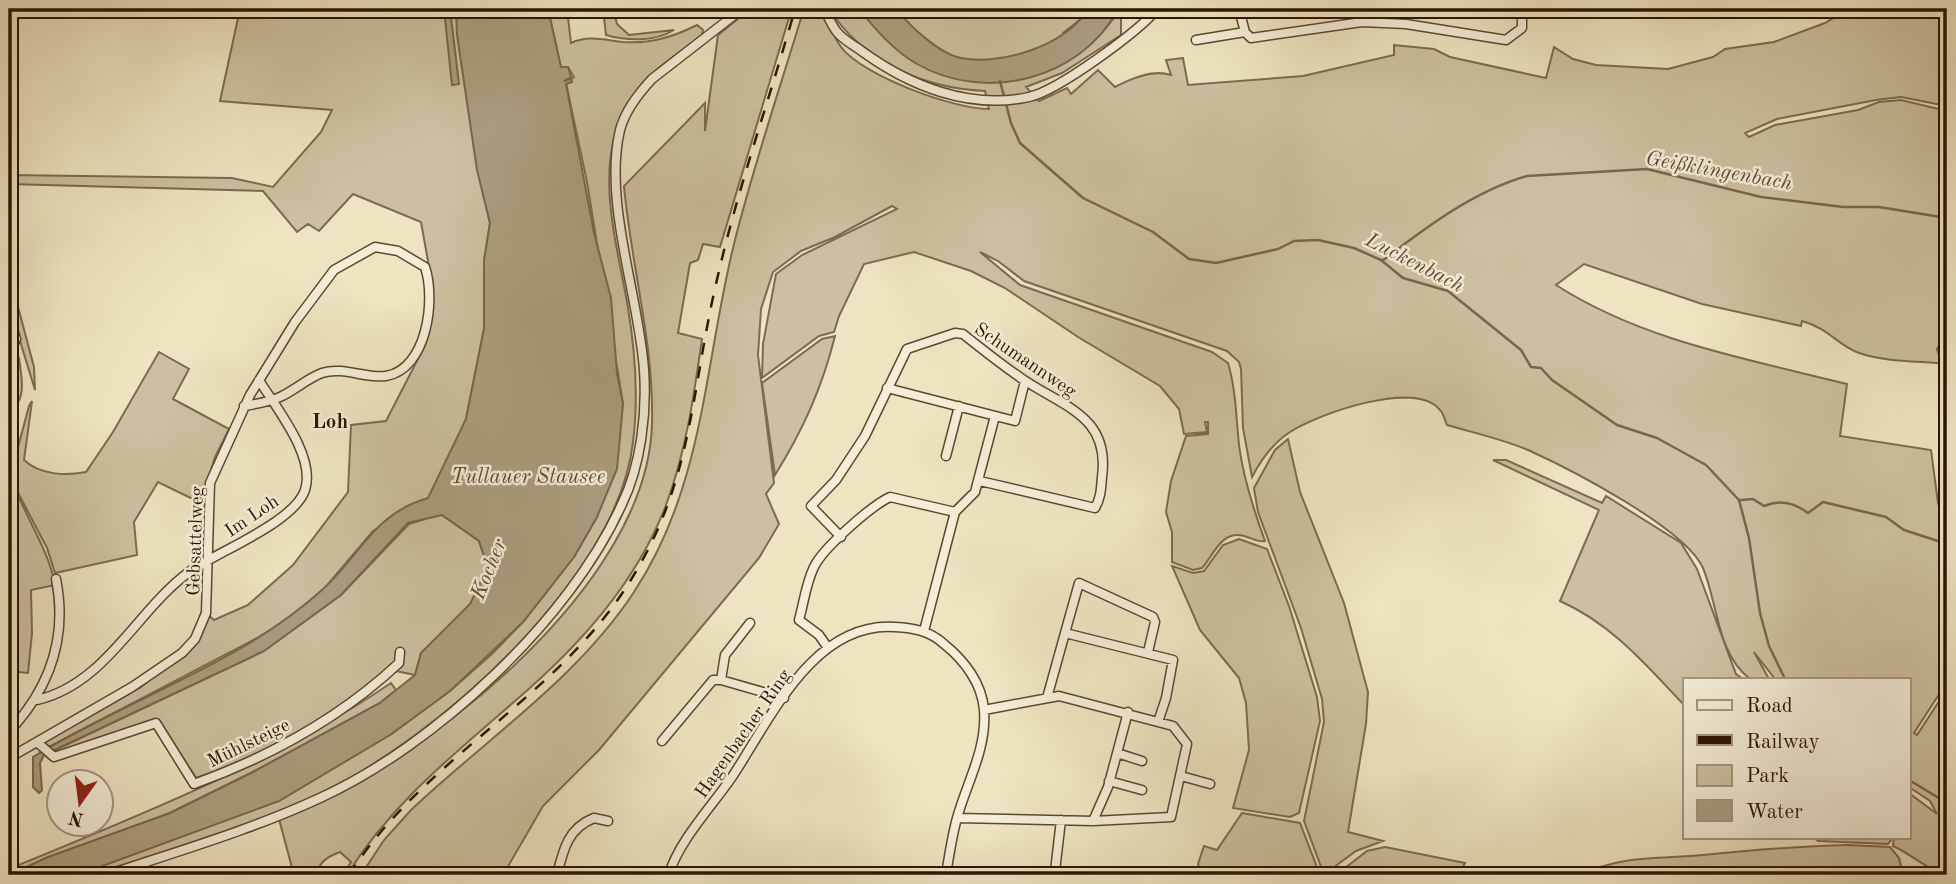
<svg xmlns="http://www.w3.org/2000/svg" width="1956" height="884" font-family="'Old Standard TT',serif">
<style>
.green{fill:#cdc0a0;stroke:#7d6a50;stroke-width:2}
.water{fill:#ac9d7f;stroke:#79664c;stroke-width:2}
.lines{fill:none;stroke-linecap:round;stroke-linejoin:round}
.stream{stroke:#79664c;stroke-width:2.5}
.minor-casing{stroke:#5d4730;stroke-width:11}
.minor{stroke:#f4edd7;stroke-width:8}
.rail{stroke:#2d1300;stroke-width:2.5;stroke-dasharray:12 12;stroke-linecap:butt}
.labels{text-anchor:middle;stroke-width:5;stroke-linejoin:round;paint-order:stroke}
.street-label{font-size:19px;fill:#2d1300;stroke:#f4edd7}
.water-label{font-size:21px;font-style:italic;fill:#604a33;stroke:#f4edd7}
.neighbourhood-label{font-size:21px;font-weight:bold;fill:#2d1300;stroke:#f4edd7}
</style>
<rect width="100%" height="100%" fill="#eee4c1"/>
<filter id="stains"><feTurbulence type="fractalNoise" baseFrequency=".00286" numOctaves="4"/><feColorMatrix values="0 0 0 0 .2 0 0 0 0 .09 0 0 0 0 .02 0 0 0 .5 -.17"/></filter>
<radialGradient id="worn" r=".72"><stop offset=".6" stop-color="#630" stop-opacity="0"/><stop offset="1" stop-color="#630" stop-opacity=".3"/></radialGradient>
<path class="green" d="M240,9H539L478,170L490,223L484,261V329L466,419L452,452L432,515H442L479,541L488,568L470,605L421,653L415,675L396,671C333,714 268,754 196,778L159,720L56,753L53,751L264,651L341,595L409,524L425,519L422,501L373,531L324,589L278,627L47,748L43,743L141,687L191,646L207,614L214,620L248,605L293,565L348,492L351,425L386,421L418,359L431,315L433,289L421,222L353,194L319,231L308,224L297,232L263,191L9,184V175L232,178L273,187L321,132L332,110L220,101Z
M548,9H567L571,43C588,35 604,40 623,42C651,44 673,37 697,25L703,30L702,36C679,53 651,70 635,93C590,155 615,234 627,302C635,348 639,395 633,442C618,579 435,740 316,796C248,828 174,850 103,875H78L171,839L339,762L390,735L450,691L493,653L523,622L574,557L597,517L623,404L587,182L566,83L574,77L568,67L561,68Z
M603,9H613L617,24L629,35L674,30C655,42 627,41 606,35Z
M750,9H821C828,21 833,36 841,47C863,76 953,109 989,109L985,91C922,88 864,62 829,9H1088L1082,18L1063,33L1074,57L1106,28L1121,9V35L1062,73L1026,87L1039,101L1067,88L1071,94L1098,70L1115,87C1132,78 1153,69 1171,75L1166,60L1183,58L1188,85L1303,76L1394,55V45L1434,49L1450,57L1546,78L1554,47L1573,59L1596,65L1668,69L1713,57L1725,49L1774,42L1825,23L1848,9H1947V106L1901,97L1876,100L1777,119L1745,133L1749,137L1775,125L1858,110L1879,102L1901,100L1947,111V330L1937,349L1940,358H1947V364C1920,361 1885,362 1859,353C1837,345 1830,329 1802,321L1801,326L1702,304L1584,264L1556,285C1643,341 1748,359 1847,384L1840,436L1931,450L1938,503L1947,527V682L1914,733L1917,735L1947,689V875C1934,874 1908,852 1893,846L1894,837H1909V793L1937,814L1930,801L1909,787V679H1775L1754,652L1769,679H1750C1717,654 1718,604 1703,568C1685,528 1570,469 1528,450C1502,439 1474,433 1447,425C1445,421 1444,414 1440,410C1415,379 1318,414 1290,432C1273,443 1261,460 1252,477L1243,428L1241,369L1239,362L1227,351L1024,281L998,261L980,252L1020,285L1212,352L1228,363C1236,390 1236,417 1239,445C1243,477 1254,511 1265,541C1259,543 1252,538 1244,536C1221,530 1214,555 1202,568L1193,570L1172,562V532L1166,512L1171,481L1186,436L1208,434V422H1205L1207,432L1184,434L1179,409L1160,386L1078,337L1005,288L971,271L914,252L864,264L839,316L834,332L819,336L762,378L763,344L776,274L802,255L897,209L892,206L835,237L801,251L773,272L761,309L758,355L774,483L766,494L779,524L759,558L599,750L543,806L503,875H361L384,840L411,810C486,739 577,679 634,592C705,484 704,364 734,244C753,167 779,91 802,15L791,11L720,247L703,244L698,260L690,263L678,333L702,339C694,395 686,452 666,505C636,584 578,647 515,701C453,755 391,804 347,875H343L351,862L340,852C327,857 320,861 316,875H294L279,819C420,766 649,587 652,423C654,343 631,265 624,186L705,103V131L718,35Z
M9,273L34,367L35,390L9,305Z
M835,336C822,388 803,430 775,475L762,383L822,339Z
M159,352L189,369L173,399L229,429L215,457L201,503L158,482L134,522L137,555L55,573L47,548L15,487L12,470L29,406L32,401L24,460C40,475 66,476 86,472L113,432Z
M13,355L19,358C22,381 27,398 9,414V358Z
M1288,439L1300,492L1344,603L1368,692L1366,724L1348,832L1383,841L1356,851L1326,873L1323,872L1304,821L1324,722L1322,699L1301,628L1258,512L1254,488L1275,450Z
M1493,460H1506L1602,503L1606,496L1681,543L1697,569L1736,674L1743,679H1685V706C1646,665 1612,624 1560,601L1599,510Z
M9,467C18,509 47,542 55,585L31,590L32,633L28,673L9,671Z
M1239,539L1267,549L1289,606L1317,697L1320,721L1299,813L1290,817L1233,808L1249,750L1246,703L1239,678L1200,630L1172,566L1193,573L1204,571L1223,545Z
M391,683L396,690L380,703L253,772L170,813L9,874V869C140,815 273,763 391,683Z
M1242,813L1300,823L1320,875H1202L1198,864L1204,846L1217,850Z
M1813,837H1891V840L1888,844L1818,841Z
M1848,845L1890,847L1899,858L1903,875H1582C1618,855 1663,859 1703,855C1752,850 1799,846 1848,845Z
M1385,847L1465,863L1459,875H1336L1367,851Z"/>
<path class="water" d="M444,9H450L459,84L452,85Z
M456,9H548L561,67H568L571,77L564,81L571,79L572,82L566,84L594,233L611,298L617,373L623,404L617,469L597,517L574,557L523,622L450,691L390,735L279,801L78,875H9L48,857L170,813L253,772L380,703L415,675L421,653L470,604L488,568L479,541L442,515L408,523L341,595L264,651L44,755L40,763L42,790L39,793L33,787V757C127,699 239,665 322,590C360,556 374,513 428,498L466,419L484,329V261L490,223L477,170L457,35Z
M859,9H897C909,26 940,54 961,58C1001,66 1067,45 1088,9H1118C1081,80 985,103 917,64C894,51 875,29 859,9Z"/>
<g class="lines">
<path class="stream" d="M1000,81L1011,123L1020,143L1083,198L1153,232L1189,259L1216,263L1278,249L1294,241L1318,240L1354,248L1381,260L1403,278L1448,291L1521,350L1531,367L1541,368L1552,380L1617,425L1657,438L1706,465L1739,500L1749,538L1760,613L1769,646L1785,679
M1382,261C1425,228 1474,191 1527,176L1647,169L1761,197L1843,207H1879L1947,218
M1741,500L1753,499L1764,506C1780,499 1795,503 1808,513L1823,502L1886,517L1904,530L1947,544
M1909,780L1947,803"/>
<defs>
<path id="minor" d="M824,9C828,16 832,26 837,32C843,40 855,46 863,52C910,86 970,110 1029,97C1059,90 1138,32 1157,9
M1239,9L1245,32L1251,38L1362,22L1406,24L1506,40L1522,28V9
M1196,40L1245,32
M9,316L16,339L9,353
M887,388L1015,421L1025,381
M946,456L959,406
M841,537L811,506L836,480L865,436L907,349L955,333L963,334C983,350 1003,366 1024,380C1066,408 1110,417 1102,477C1101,488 1101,498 1095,508L980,481
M924,631L955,512L975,492L995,416
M1065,633L1079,583L1153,617L1155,622L1148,652
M828,648L819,635L799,620C804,602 806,583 814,567C823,548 871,506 890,497L955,512
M721,680L725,655L750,623
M1047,698L1065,633L1173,660L1166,698L1158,722
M37,700C106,684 136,611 189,572C216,552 294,523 305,490C316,456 276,408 259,380
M16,724C52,682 67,634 56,579
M9,732L11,729
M662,741L713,680H721L784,698
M38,743L54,757L156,723L194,784C269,757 340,718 399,663L400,652
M1117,753L1142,761
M9,758L132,687L182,653L195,639L206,613L210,483L250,395L295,322L334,270L375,247L398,251L425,267C436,300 427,369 386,376C366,379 343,366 322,373C308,378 295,390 280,397C269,402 256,404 244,406
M1181,776L1210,784
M1109,781L1142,790
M957,818L1093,821L1171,817L1187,744L1173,726L1059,696L984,710
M1093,821L1108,787L1128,712
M1055,871L1061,820
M107,875C178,851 251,830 320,798C434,746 570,620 622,504C641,465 647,413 644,370C639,296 603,202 620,130C625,111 638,94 652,79L742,9
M557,875C563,850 568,828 594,818L608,821
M669,875C677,843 713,805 732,777C770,720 813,621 895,627C914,628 930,631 944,644C964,660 982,683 984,710C987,749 967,782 957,818C952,836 949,856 946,875"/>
</defs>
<use href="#minor" class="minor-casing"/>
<use href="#minor" class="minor"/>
<path class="rail" d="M349,875C420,763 547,703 621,595C693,489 689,401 716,284C737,190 769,101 795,9"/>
</g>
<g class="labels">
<g class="street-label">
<text transform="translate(1026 359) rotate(34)" y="7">Schumannweg</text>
<text transform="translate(251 515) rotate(-34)" y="7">Im Loh</text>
<text transform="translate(194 541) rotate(-88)" y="7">Gebsattelweg</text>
<text transform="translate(742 733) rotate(-55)" y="7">Hagenbacher Ring</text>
<text transform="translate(248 742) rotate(-26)" y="7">Mühlsteige</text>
</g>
<g class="water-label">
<text transform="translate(1719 170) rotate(10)" y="7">Geißklingenbach</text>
<text transform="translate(1415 262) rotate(27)" y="7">Luckenbach</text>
<text x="528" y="483">Tullauer Stausee</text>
<text transform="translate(488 569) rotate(-68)" y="7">Kocher</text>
</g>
<g class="neighbourhood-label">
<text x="330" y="428">Loh</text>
</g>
</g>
<rect width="1956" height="884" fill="none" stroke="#eee4c1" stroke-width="35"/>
<rect x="10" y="10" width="1935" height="863" fill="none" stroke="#2d1300" stroke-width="3.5"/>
<rect x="18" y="18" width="1921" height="849" fill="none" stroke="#2d1300" stroke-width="2"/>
<rect x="1683" y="678" width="228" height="161" fill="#f4edd7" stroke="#a49681" stroke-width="2"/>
<rect x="1697" y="700" width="35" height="10" fill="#f4edd7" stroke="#a49681" stroke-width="2"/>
<text x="1746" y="712" font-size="21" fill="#2d1300">Road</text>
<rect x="1697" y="735" width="35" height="10" fill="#2d1300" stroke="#a49681" stroke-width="2"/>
<text x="1746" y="748" font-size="21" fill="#2d1300">Railway</text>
<rect x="1697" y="765" width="35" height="21" fill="#cdc0a0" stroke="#a49681" stroke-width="2"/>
<text x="1746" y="782" font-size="21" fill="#2d1300">Park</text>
<rect x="1697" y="800" width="35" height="21" fill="#ac9d7f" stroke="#a49681" stroke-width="2"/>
<text x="1746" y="818" font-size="21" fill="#2d1300">Water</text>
<g transform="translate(80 803) rotate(194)"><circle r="33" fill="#f4edd7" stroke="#a49681" stroke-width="2"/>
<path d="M0-5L12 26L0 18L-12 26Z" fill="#8f2418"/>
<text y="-10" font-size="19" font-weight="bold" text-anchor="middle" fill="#2d1300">N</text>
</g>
<rect width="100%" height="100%" filter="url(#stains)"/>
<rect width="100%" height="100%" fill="url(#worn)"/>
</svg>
